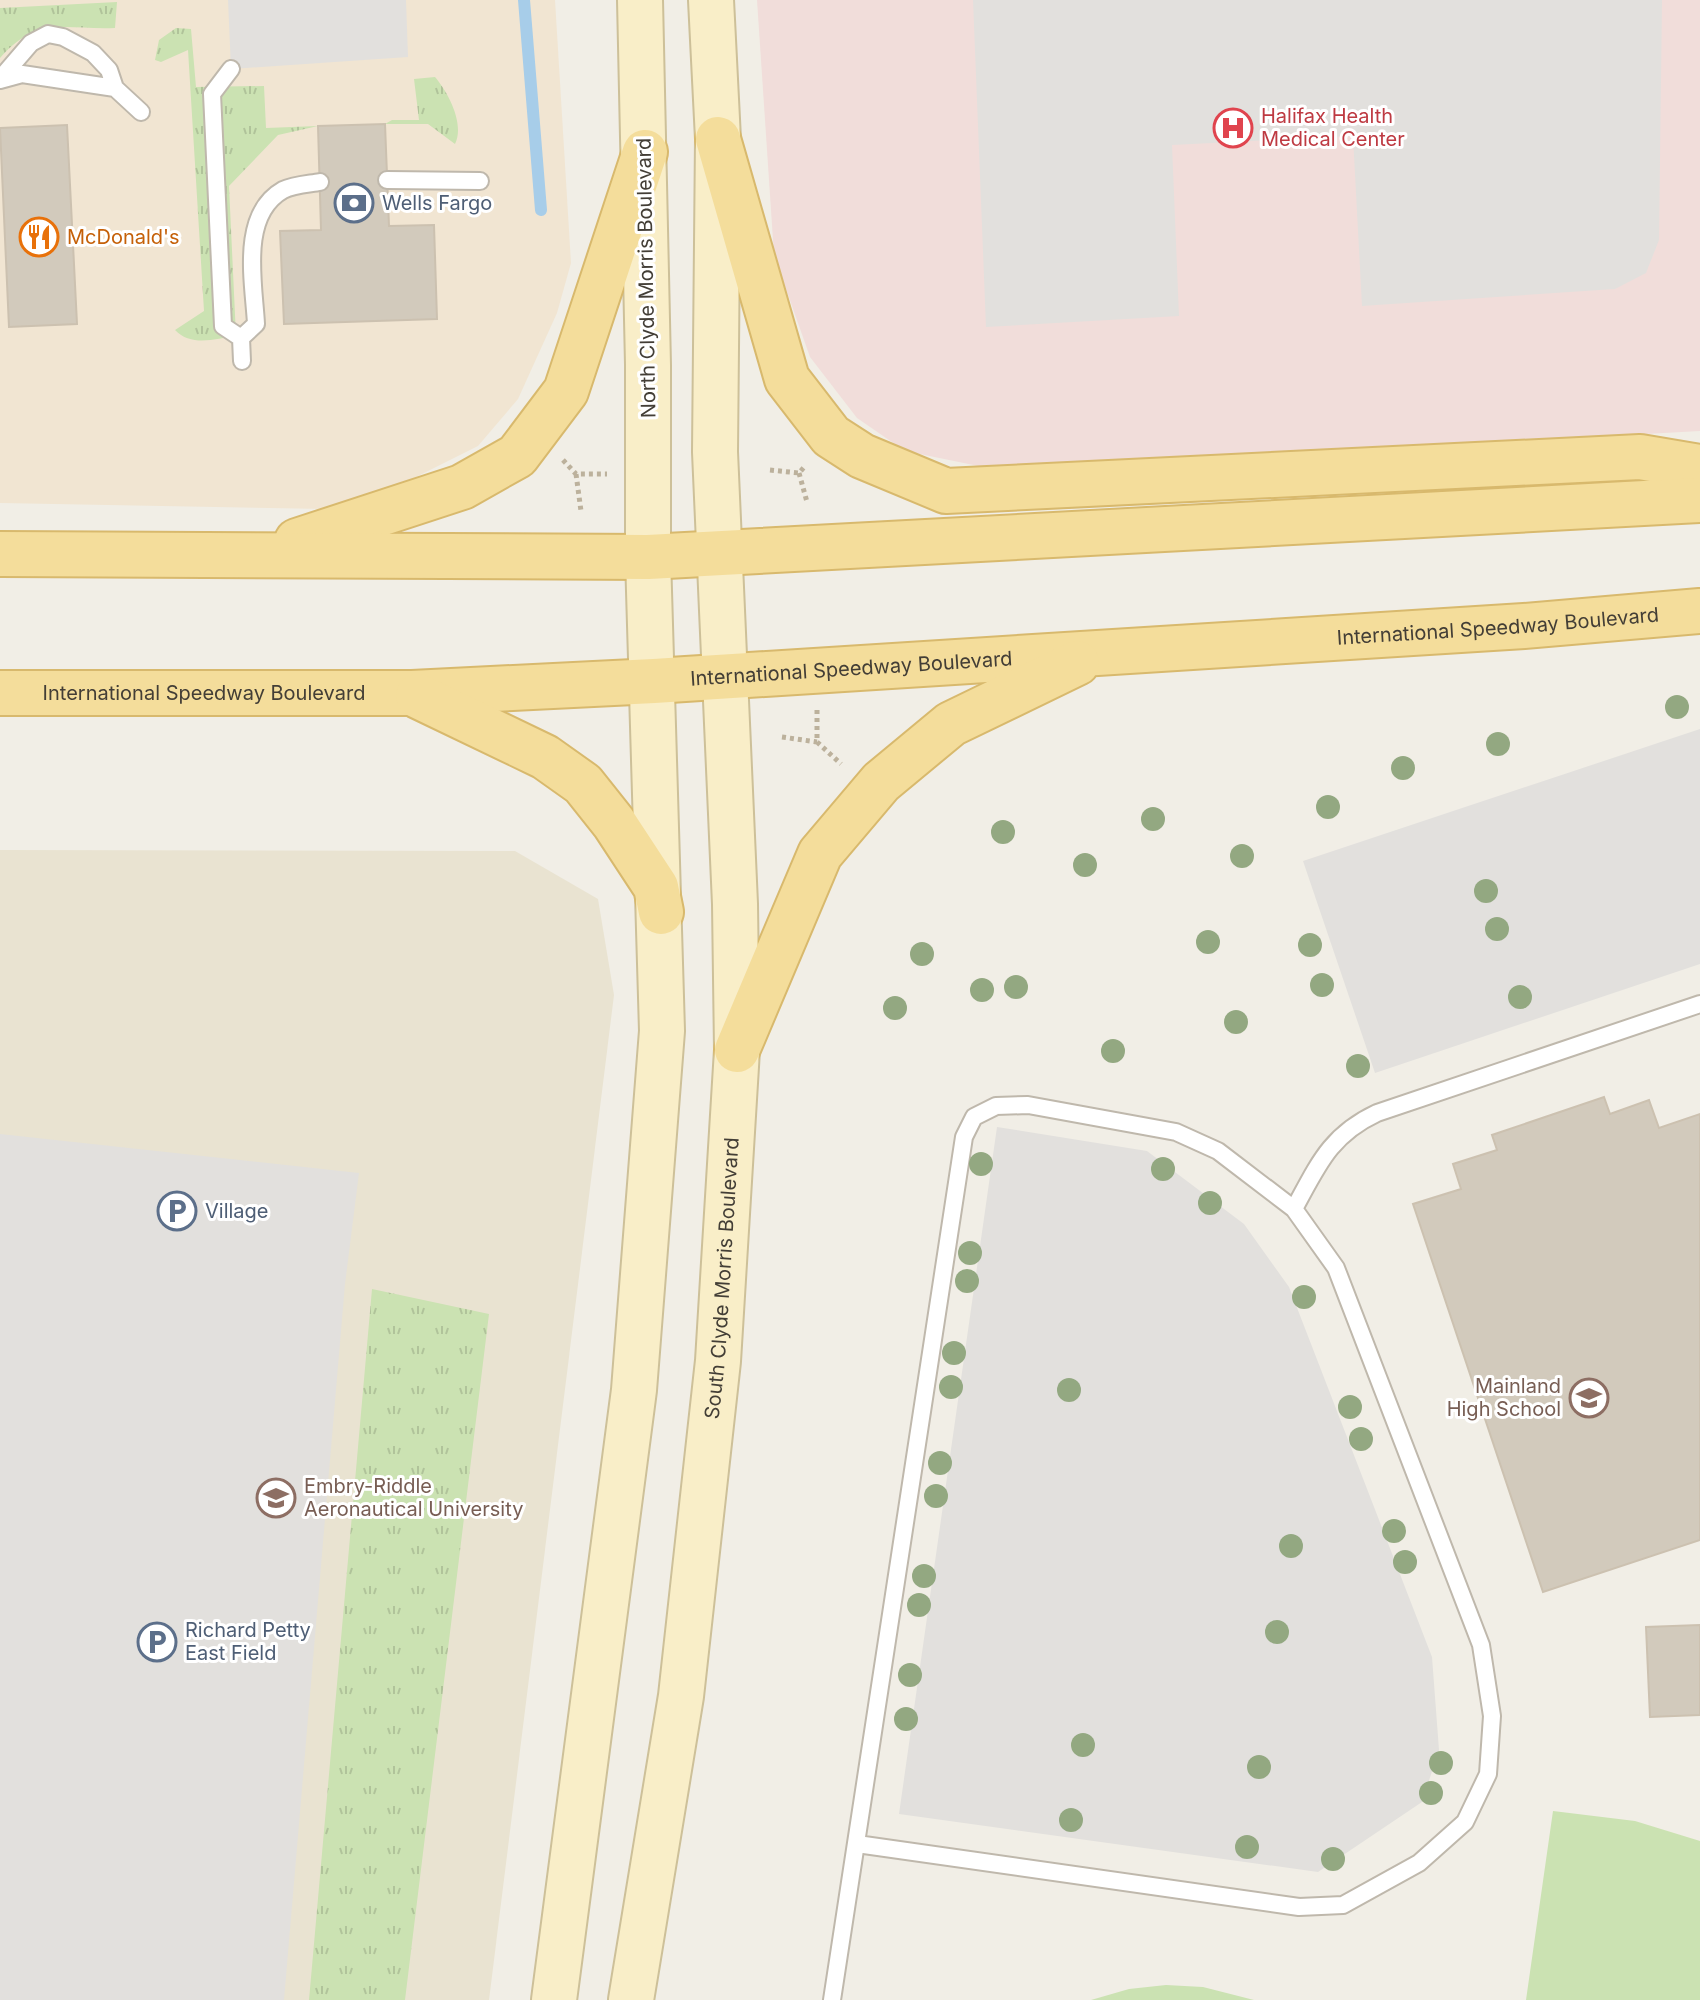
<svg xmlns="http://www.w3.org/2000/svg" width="1700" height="2000" font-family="Inter,sans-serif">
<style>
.commercial{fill:#f1e5d2}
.education{fill:#e9e3d1}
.medical{fill:#f1ddda}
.grass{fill:url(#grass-tufts)}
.pitch{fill:#cbe2b2}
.parking{fill:#e2e0dd}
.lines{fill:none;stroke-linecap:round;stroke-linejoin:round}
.stream{stroke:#a7cde9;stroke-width:12}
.building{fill:#d2cabc;stroke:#ccc1b0;stroke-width:2}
.lane-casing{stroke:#bfb8ac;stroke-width:20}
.secondary-casing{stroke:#cdc099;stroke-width:48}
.primary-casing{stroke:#d8b96d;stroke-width:48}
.path{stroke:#bcb19c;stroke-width:5;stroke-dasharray:4 4;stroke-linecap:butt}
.lane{stroke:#fff;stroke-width:16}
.secondary{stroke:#f9eec8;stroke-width:44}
.primary{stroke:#f4dd9b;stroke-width:44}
.tree{fill:#93a881}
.labels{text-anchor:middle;stroke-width:6;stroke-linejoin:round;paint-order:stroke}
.health-label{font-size:20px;fill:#be3a42;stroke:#fff;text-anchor:start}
.service-label{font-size:20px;fill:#4e5e75;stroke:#fff;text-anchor:start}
.food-label{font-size:20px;fill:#c56008;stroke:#fff;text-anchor:start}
.street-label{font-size:20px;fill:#433e36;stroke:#fff}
.education-label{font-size:20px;fill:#785e54;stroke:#fff;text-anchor:end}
</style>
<defs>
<pattern id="grass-tufts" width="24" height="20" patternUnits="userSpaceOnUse" patternTransform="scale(2)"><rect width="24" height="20" fill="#cbe2b2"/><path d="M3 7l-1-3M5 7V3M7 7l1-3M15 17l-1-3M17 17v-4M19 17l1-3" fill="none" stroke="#b0c39a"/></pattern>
</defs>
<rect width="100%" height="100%" fill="#f1eee6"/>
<path class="commercial" d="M0,0H555L571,263L557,313L518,399L478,446L408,481L327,509L0,503Z"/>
<path class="education" d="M0,850L515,851L598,899L614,995L489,2000H0Z"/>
<path class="medical" d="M757,0H1700V431L998,470L905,451L857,418L810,357L774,255Z"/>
<path class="grass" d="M117,2L115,28C63,30 38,15 0,58V8Z
M176,28L191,29L196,87L264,86L266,128L318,126L278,135L229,186L236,336C215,339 191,347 175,330L204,311L188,50L161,62L155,60L159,40Z
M435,77C448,92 465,124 455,144L428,124H385L392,120H419L414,79Z
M372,1289L489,1314L405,2000H309Z"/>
<path class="pitch" d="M1553,1811L1635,1821L1700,1841V2000H1526Z
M1166,1985L1203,1987L1254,2000H1091L1129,1989Z"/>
<path class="parking" d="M228,0H406L408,57L231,69Z
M973,0H1662L1659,240L1646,273L1615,289L1362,306L1353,136L1172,145L1179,316L986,327Z
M1700,729V964L1375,1073L1303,861Z
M997,1127L1147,1151L1244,1224L1289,1287L1432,1657L1439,1750L1422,1802L1318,1872L899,1814Z
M0,1134L359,1173L345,1284L284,2000H0Z"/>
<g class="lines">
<path class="stream" d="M524,0L541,210"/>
</g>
<path class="building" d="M385,124L389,226L434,225L437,319L284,324L280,231L321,230L318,126Z
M67,125L77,324L9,327L0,128Z
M1604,1097L1610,1114L1649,1100L1659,1128L1700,1114V1540L1543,1592L1413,1204L1461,1189L1453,1164L1497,1150L1492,1135Z
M1700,1625V1715L1650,1717L1646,1627Z"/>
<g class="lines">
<defs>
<path id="lane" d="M231,69L212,94L223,326L241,338
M0,79L31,43L48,34L63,37L93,53L109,70L115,88L141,112
M0,80L22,74L115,88
M387,180L480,181
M242,361L241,338L256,324C254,284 239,215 283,190C293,185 309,184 320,182
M1294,1209C1318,1165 1330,1135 1377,1113L1700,1004
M832,2000L964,1137L974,1117L996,1106L1028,1105L1176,1132L1218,1151L1294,1209L1336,1268L1481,1645L1492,1716L1488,1774L1465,1822L1419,1863L1343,1905L1299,1907L857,1844"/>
<g id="secondary">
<path d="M554,2000L634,1390L662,1031L648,557V365L640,0"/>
<path id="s1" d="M631,2000L681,1696L718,1361L737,1050L735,904L715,452L718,139L711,0"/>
</g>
<g id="primary">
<path d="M718,139L787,379L831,436L862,456L946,491L1640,457L1700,467"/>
<path d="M297,541L462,487L517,456L566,391L645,152"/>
<path d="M0,554L648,557L1700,500"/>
<path id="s2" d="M0,693H412L654,681L1524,626L1700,611"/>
<path d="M418,696L545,757L583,784L614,823L656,887L661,912"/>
<path d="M737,1050L820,854L881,782L951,724L1077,663"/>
</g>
</defs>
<use href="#lane" class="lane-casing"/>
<use href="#secondary" class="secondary-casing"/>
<use href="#primary" class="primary-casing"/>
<path class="path" d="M563,460L576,474H607
M770,470L799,473L805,466
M799,473L807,502
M576,474L581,511
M817,710V742L841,764
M782,737L817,742"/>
<use href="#lane" class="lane"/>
<use href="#secondary" class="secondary"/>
<use href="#primary" class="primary"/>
</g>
<g class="tree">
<circle cx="1677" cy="707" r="12"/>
<circle cx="1498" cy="744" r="12"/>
<circle cx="1403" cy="768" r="12"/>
<circle cx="1328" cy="807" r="12"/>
<circle cx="1153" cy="819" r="12"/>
<circle cx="1003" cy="832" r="12"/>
<circle cx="1242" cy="856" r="12"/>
<circle cx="1085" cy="865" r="12"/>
<circle cx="1486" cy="891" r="12"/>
<circle cx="1497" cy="929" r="12"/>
<circle cx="1208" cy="942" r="12"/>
<circle cx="1310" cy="945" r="12"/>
<circle cx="922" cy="954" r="12"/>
<circle cx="1322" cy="985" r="12"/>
<circle cx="1016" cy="987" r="12"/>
<circle cx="982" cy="990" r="12"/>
<circle cx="1520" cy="997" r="12"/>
<circle cx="895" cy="1008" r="12"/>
<circle cx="1236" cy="1022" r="12"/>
<circle cx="1113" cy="1051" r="12"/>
<circle cx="1358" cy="1066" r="12"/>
<circle cx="981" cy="1164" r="12"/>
<circle cx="1163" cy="1169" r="12"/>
<circle cx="1210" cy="1203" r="12"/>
<circle cx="970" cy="1253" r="12"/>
<circle cx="967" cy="1281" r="12"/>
<circle cx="1304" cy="1297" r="12"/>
<circle cx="954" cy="1353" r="12"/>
<circle cx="951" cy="1387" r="12"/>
<circle cx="1069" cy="1390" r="12"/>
<circle cx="1350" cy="1407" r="12"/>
<circle cx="1361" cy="1439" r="12"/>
<circle cx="940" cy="1463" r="12"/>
<circle cx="936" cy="1496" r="12"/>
<circle cx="1394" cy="1531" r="12"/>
<circle cx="1291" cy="1546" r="12"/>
<circle cx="1405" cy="1562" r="12"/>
<circle cx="924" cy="1576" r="12"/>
<circle cx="919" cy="1605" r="12"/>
<circle cx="1277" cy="1632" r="12"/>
<circle cx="910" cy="1675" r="12"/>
<circle cx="906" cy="1719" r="12"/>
<circle cx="1083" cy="1745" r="12"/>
<circle cx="1441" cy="1763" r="12"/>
<circle cx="1259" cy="1767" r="12"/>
<circle cx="1431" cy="1793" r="12"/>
<circle cx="1071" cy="1820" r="12"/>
<circle cx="1247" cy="1847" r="12"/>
<circle cx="1333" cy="1859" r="12"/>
</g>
<defs>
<symbol id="hospital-ring" viewBox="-11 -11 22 22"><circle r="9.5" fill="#fff" stroke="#e0444e" stroke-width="1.5"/><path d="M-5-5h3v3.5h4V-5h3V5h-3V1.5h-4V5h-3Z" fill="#e0444e"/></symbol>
<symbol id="bank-ring" viewBox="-11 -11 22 22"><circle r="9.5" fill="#fff" stroke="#5c6f8a" stroke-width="1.5"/><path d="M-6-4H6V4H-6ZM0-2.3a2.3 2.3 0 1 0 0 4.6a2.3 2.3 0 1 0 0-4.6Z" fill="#5c6f8a"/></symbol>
<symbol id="restaurant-ring" viewBox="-11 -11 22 22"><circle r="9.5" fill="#fff" stroke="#e8710a" stroke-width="1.5"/><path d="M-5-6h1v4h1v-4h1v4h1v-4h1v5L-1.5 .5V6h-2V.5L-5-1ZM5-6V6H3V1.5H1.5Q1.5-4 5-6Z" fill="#e8710a"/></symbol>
<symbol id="parking-ring" viewBox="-11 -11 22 22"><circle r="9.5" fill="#fff" stroke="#5c6f8a" stroke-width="1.5"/><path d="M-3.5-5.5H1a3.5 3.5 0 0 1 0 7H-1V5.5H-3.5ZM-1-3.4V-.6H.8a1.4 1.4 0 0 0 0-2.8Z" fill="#5c6f8a"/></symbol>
<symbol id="school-ring" viewBox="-11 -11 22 22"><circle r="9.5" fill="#fff" stroke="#8d6e63" stroke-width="1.5"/><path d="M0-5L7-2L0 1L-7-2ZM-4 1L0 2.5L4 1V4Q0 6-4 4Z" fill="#8d6e63"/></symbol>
<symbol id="university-ring" viewBox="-11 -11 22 22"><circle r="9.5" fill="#fff" stroke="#8d6e63" stroke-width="1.5"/><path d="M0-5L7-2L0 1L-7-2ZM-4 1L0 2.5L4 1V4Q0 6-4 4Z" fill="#8d6e63"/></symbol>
</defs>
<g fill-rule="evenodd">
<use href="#hospital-ring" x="1211" y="106" width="44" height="44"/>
<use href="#bank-ring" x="332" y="181" width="44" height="44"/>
<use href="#restaurant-ring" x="17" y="215" width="44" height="44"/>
<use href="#parking-ring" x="155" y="1189" width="44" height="44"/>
<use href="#school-ring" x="1567" y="1376" width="44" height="44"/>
<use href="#university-ring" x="254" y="1476" width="44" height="44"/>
<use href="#parking-ring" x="135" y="1620" width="44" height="44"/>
</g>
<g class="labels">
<g class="health-label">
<text x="1261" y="123">Halifax Health<tspan x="1261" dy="23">Medical Center</tspan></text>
</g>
<g class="service-label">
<text x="382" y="210">Wells Fargo</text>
<text x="205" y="1218">Village</text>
<text x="185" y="1637">Richard Petty<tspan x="185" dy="23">East Field</tspan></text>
</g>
<g class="food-label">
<text x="67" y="244">McDonald's</text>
</g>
<g class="street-label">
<text transform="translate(646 278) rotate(-91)" y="7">North Clyde Morris Boulevard</text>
<text dy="7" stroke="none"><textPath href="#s2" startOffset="1500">International Speedway Boulevard</textPath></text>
<text dy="7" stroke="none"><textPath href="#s2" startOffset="852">International Speedway Boulevard</textPath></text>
<text dy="7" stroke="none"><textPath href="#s2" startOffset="204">International Speedway Boulevard</textPath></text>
<text dy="7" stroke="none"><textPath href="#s1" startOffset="728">South Clyde Morris Boulevard</textPath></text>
</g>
<g class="education-label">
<text x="1561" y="1393">Mainland<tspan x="1561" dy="23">High School</tspan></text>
<text x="304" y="1493" text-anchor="start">Embry-Riddle<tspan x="304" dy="23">Aeronautical University</tspan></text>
</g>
</g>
</svg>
